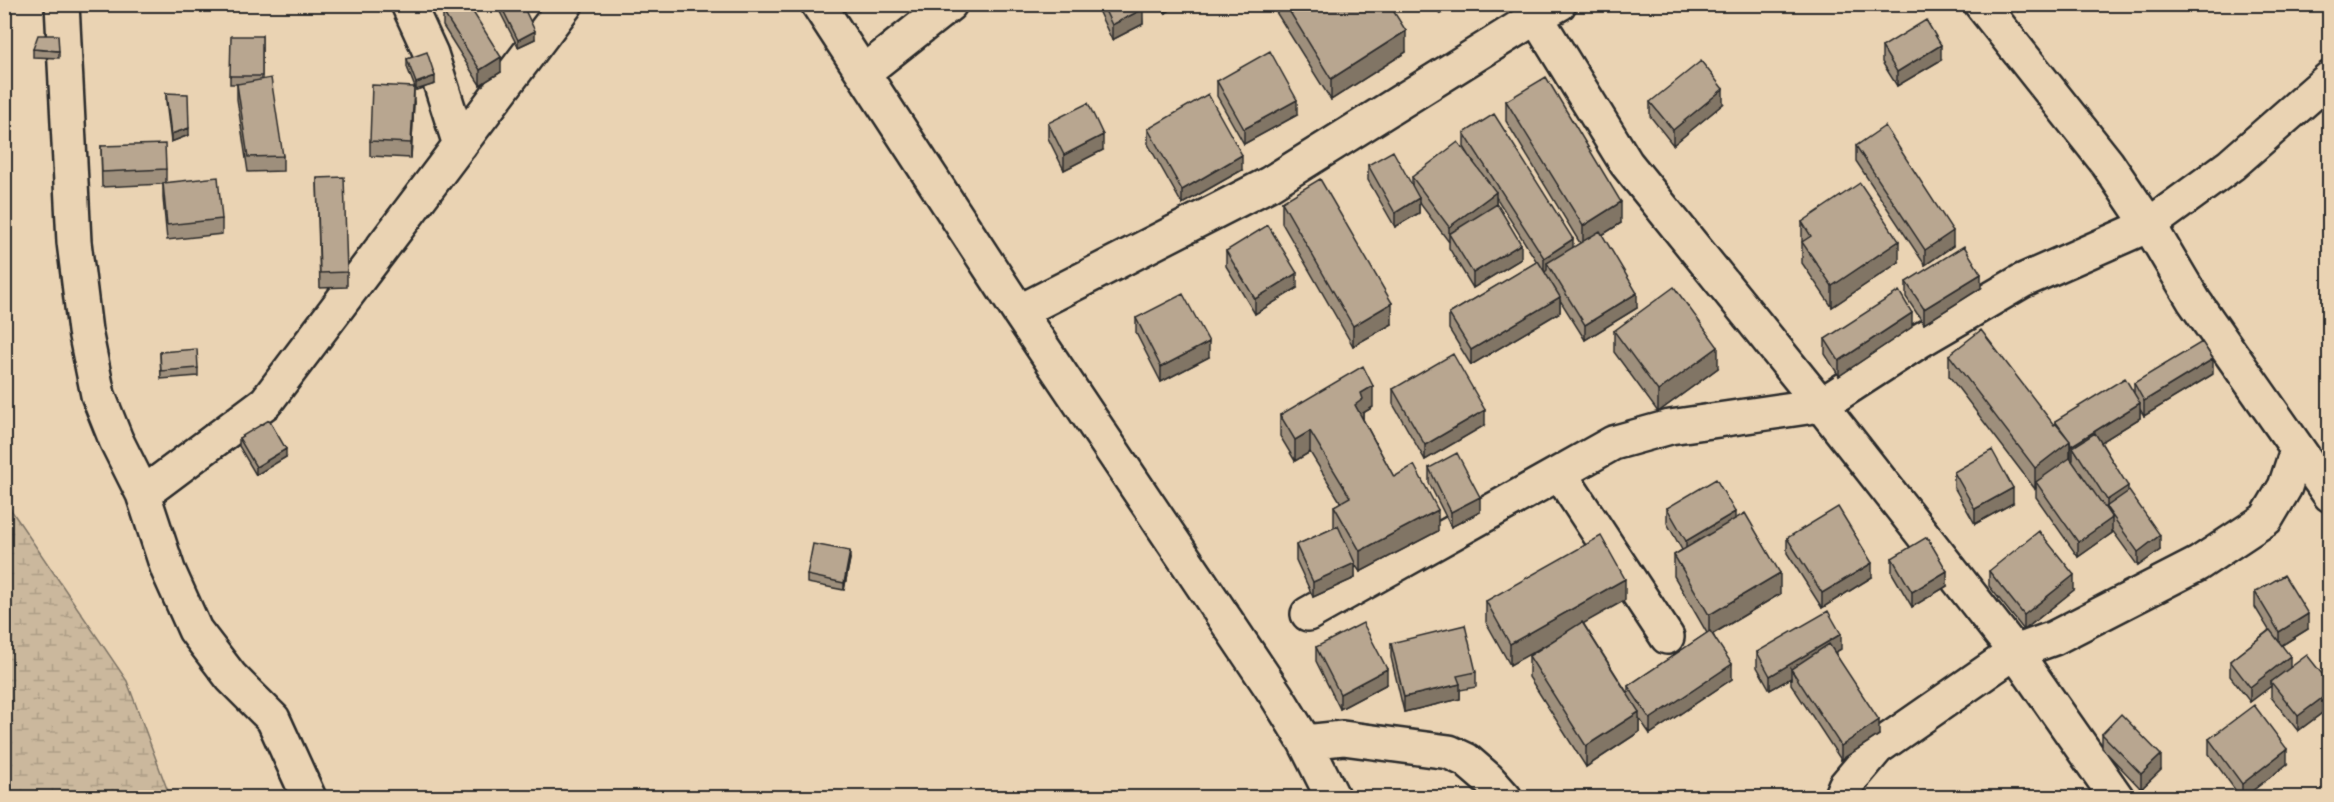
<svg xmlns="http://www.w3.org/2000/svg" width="2334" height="802" font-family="'Gochi Hand',sans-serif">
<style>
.wetland{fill:url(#wetland-marsh);stroke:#7b7264;stroke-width:1.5}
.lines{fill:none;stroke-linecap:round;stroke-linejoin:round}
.street-casing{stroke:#2b2b2b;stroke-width:38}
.street{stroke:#ead3b3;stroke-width:33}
.wall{fill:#9e8f7c;stroke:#2b2b2b;stroke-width:1.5}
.shaded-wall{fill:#817465;stroke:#2b2b2b;stroke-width:1.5}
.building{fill:#b8a690;stroke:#2b2b2b;stroke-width:1.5}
</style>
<defs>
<pattern id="wetland-marsh" width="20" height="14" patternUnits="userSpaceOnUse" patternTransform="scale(1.5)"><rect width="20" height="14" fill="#cbb89d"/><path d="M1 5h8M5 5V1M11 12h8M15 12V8" fill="none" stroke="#ae9e87"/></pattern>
</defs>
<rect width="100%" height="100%" fill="#ead3b3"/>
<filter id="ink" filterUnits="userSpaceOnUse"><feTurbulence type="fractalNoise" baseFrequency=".0167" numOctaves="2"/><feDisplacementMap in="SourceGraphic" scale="12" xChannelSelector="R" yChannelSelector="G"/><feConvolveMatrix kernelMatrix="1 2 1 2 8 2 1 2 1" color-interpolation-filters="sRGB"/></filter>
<g filter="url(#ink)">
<path class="wetland" d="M5,501L127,681L170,797H5Z"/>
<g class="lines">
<defs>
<path id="street" d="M62,4L74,242L85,331L98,395L116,440L143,494L168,570L195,630L231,677L273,719L309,798
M408,4L431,54L460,145
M818,4L1019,312L1276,695L1305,742L1333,798
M1528,4L1626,163L1821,405L2015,652L2117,798
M1981,4L2107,163L2149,225L2194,301L2330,495
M863,73L950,4
M1019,312L1269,184L1536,17L1559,4
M1560,474L1667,637
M143,494L266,402L566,4
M1308,614L1613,443L1670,427L1821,405L1921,340L2022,281L2149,225L2231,165L2330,78
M1305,742L1343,738L1449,752L1466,760L1488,779L1505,798
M1840,798L1845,786L1877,748L2015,652L2054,638L2198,564L2266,519L2285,487L2297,450"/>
</defs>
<use href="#street" class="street-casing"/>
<use href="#street" class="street"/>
</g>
<path class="wall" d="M498,4H522L535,39L518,47L498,8Z
M1095,4H1141L1143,24L1112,40Z
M1159,4H1178L1166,13Z
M1276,4H1389L1406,52L1331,100L1276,12Z
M1434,4H1456L1440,14Z
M1844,4H1859L1847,11Z
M2013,4H2026L2018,11Z
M443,12L501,72L480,85L443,26Z
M262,36V80L283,156V171L248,172L237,99V84H240H230V76Z
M1882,47L1941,60L1897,86L1882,62Z
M33,49L59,51V58L33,57Z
M407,59L435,84L416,90L407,67Z
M1217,81L1297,115L1244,144L1217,96Z
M166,93L189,135L171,142L166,101Z
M1506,101L1621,223L1602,235L1637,308L1585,340L1560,300V312L1471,365L1449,329V314L1537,262L1496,197V205L1521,259L1473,288L1449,248V242L1419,202V213L1395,227L1368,180V165L1412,185V177L1474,163L1464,147V133L1573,248L1580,243L1506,121Z
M414,102L411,158L370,156V141Z
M1650,102L1723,104L1673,145L1650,116Z
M1048,123L1103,150L1064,170L1048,138Z
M1148,129L1242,170L1182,204L1148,144Z
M101,146L166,169V183L222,219V234L167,240L163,198V184L102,187Z
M1856,146L1953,246L1925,265L1856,161Z
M317,178L347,272V287L320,288Z
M1282,202L1392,324L1353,346L1282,223Z
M1802,222L1899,262L1832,307L1802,263Z
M1226,251L1297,288L1255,314L1226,266Z
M1906,282L1981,288L1924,324L1906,297Z
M1136,318L1209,357L1161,382L1136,333Z
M1912,327L1839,376L1825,354V339Z
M1614,331L1718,368L1658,412L1614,352Z
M160,352L198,368V376L161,379Z
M1949,355L2054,425L2055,424V421L2134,392V383L2213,374L2144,416L2140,409V418L2101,442L2160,550L2138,566L2112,530V533L2078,557L2036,497V488L2035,489L1949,376Z
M1393,389L1485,425L1425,460L1393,404Z
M1373,407L1363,413V419L1394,477L1438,531L1360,572L1354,563L1355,578L1313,597L1296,560V545L1334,528V506L1341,503L1310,452L1295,461L1280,436V415Z
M239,438L286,457L256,475L239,446Z
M1429,468L1480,512L1451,527L1429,483Z
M1954,472L2013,503L1975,524L1954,487Z
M1667,508L1735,519L1780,594L1713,634L1732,679L1650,734L1639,718V732L1586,767L1529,677V656L1551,641L1510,665L1486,622V601L1625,600L1583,623L1628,694V686L1707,633L1674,576V555L1682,550L1667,523Z
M1787,538L1872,577L1822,608L1787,553Z
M1892,558L1947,586L1912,607L1892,573Z
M850,559L844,590L807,583V575Z
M1989,571L2074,590L2024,630L1989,586Z
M2255,592L2308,629L2282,645L2290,668L2330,684V707L2298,731L2271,697V686L2250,702L2230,676V661L2269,630L2255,607Z
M1391,643L1476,672V687L1460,690V699L1404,712L1391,657Z
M1316,647L1387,684L1340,709L1316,661Z
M1841,649L1835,652L1879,735L1841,760L1791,684V678L1770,690L1757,667V652Z
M2102,734L2161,770L2141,789L2102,748Z
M2209,739L2287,764L2243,798H2241L2209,754Z"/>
<path class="shaded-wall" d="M1166,4H1178L1166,13Z
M1440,4H1456L1440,14Z
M1847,4H1859L1847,11Z
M2018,4H2026L2018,11Z
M1143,9V24L1112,40V25Z
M535,31V39L518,47V40Z
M1406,31V52L1331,100V79Z
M1941,45V60L1897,86V72Z
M501,57V72L480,85V70Z
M435,76V84L416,90V83Z
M414,87V102L411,158V143Z
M1723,89V104L1673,145V130Z
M1297,100V115L1244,144V129Z
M189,128V135L171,142V134Z
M1103,135V150L1064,170V155Z
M1242,155V170L1182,204V190Z
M1496,192V207L1449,234V242V227Z
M1419,198V213L1395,227V213Z
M1621,202V223L1583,247V226Z
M1953,231V246L1925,265V250Z
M1573,239V254L1547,263V270L1544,273V258Z
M1899,241V262L1832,307V286Z
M1521,244V259L1473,288V273Z
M1297,273V288L1255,314V299Z
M1981,274V288L1924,324V309Z
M1637,293V308L1585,340V325Z
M1560,297V312L1471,365V350Z
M1392,303V324L1353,346V326Z
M1912,313V327L1839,376V361Z
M1209,342V357L1161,382V367Z
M1718,347V368L1658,412V391Z
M2213,359V374L2144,416V401Z
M1373,386V407L1363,413V420L1355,405L1361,393Z
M2140,403V418L2079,456L2073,447V460L2071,461V446Z
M1485,410V425L1425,460V445Z
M1310,431V452L1295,461V440Z
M2070,441V462L2036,482V488L2035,489V468Z
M286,449V457L256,475V467Z
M2128,486V501L2107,507V500Z
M2013,488V503L1975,524V509Z
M1480,497V512L1451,527V512Z
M1438,510V531L1360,572V551Z
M1735,512V526L1686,556V541Z
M2112,518V533L2078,557V542Z
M2160,535V550L2138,566V552Z
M850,551V559L844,590V583Z
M1355,563V578L1313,597V582Z
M1872,563V577L1822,608V593Z
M1947,571V586L1912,607V592Z
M1780,573V594L1709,636V615Z
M2074,575V590L2024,630V615Z
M1625,579V600L1510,665V644Z
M2308,614V629L2279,647V632Z
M1841,634V649L1795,676L1791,669V678L1770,690V676Z
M2290,656V671L2271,682V686L2250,702V687Z
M1732,664V679L1650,734V719Z
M1387,669V684L1340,709V694Z
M1460,684V699L1404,712V697Z
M2330,692V707L2298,731V716Z
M1639,712V732L1586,767V746Z
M1879,720V735L1841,760V746Z
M2287,749V764L2243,798H2242V784Z
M2161,755V770L2141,789V774Z"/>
<path class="building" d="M455,4H468L501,57L480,70L443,12Z
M500,4H522L535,31L518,40Z
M1102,4H1141L1143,9L1112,25Z
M1285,4H1389L1406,31L1331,79Z
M1926,20L1941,45L1897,72L1882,47Z
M38,35H58L59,51L33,49Z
M231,36H262V76H230Z
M1270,51L1297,100L1244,129L1217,81Z
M427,52L435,76L416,83L407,59Z
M1701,61L1723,89L1673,130L1650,102Z
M1546,77L1621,202L1583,226L1506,101Z
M271,78L283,156L248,157L237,84Z
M372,85L414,87L411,143L370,141Z
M166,93L188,94L189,128L171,134Z
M1208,94L1242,155L1182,190L1148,129Z
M1088,103L1103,135L1064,155L1048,123Z
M1494,114L1573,239L1544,258L1464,133Z
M1885,126L1953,231L1925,250L1856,146Z
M1458,142L1496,192L1449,227L1412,177Z
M165,144L166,169L102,172L101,146Z
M1393,151L1419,198L1395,213L1368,165Z
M218,177L222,219L167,225L163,183Z
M344,177L347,272L320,273L317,178Z
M1320,179L1392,303L1353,326L1282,202Z
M1860,183L1899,241L1832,286L1802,242L1811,236L1802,222Z
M1497,204L1521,244L1473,273L1449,234Z
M1268,225L1297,273L1255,299L1226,251Z
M1600,231L1637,293L1585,325L1547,263Z
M1964,246L1981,274L1924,309L1906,282Z
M1538,261L1560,297L1471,350L1449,314Z
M1674,287L1718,347L1658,391L1614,331Z
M1899,291L1912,313L1839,361L1825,339Z
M1183,294L1209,342L1161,367L1136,318Z
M1981,330L2054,425L2056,424L2070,441L2035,468L1949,355Z
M2202,342L2213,359L2144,401L2134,383Z
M197,349L198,368L161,371L160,352Z
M1453,354L1485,410L1425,445L1393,389Z
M1363,366L1373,386L1361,393L1363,399L1355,405L1394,477L1414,465L1438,510L1360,551L1334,506L1350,497L1310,431L1295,440L1280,415Z
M2125,378L2140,403L2071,446L2070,441L2055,421Z
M269,420L286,449L256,467L239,438Z
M2095,433L2128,486L2107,500L2073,447Z
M1992,450L2013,488L1975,509L1954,472Z
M1457,453L1480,497L1451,512L1429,468Z
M2070,458L2112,518L2078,542L2036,482Z
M1716,479L1735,512L1686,541L1667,508Z
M2129,491L2160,535L2138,552L2106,507Z
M1838,507L1872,563L1822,593L1787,538Z
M1745,513L1780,573L1709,615L1674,555Z
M1338,526L1355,563L1313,582L1296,545Z
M2039,531L2074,575L2024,615L1989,571Z
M1601,536L1625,579L1510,644L1486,601Z
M1927,537L1947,571L1912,592L1892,558Z
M813,544L850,551L844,583L807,575Z
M2284,575L2308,614L2279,632L2255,592Z
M1828,611L1841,634L1770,676L1757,652Z
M1582,622L1639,712L1586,746L1529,656Z
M1363,623L1387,669L1340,694L1316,647Z
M1465,625L1476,672L1457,676L1460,684L1404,697L1391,643Z
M2270,630L2290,656L2250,687L2230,661Z
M1710,631L1732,664L1650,719L1628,686Z
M1829,644L1879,720L1841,746L1791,669Z
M2307,655L2330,684V692L2298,716L2271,682Z
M2254,705L2287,749L2242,784L2209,739Z
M2121,714L2161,755L2141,774L2102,734Z"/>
</g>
<rect width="2334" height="802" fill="none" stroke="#ead3b3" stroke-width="24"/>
<rect x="12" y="12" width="2310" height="778" fill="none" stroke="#2b2b2b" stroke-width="2" filter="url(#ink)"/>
</svg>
